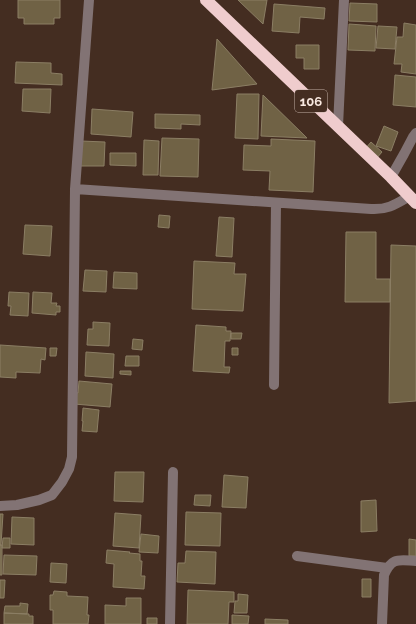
<svg xmlns="http://www.w3.org/2000/svg" width="416" height="624" font-family="Raleway,sans-serif">
<style>
.building{fill:#706245;stroke:#8b7e64}
.lines{fill:none;stroke-linecap:round;stroke-linejoin:round}
.minor{stroke:#827374;stroke-width:10}
.highway{stroke:#efcccd;stroke-width:12}
.labels{text-anchor:middle;stroke-width:3.5;stroke-linejoin:round;paint-order:stroke}
.shield{fill:#442d21;stroke:#c3b1a7;stroke-width:1}
.shield-label{font-size:13px;font-weight:bold;fill:#f9e9e1}
</style>
<rect width="100%" height="100%" fill="#442d21"/>
<path class="building" d="M18,0H60V18H54V24H24V18H18Z
M238,0H267L263,24Z
M350,3L377,4V22L349,21Z
M274,4L325,8L324,19L300,17L299,33L272,31Z
M404,23L416,25V74L401,72L402,64H394L397,37H403Z
M349,24L376,26L375,51L348,50Z
M378,26L397,27L395,49L376,48Z
M217,39L257,84L212,90Z
M296,45H319V69H304V58H296Z
M16,62L51,63V73L62,74V85L15,83Z
M395,75L416,77V107L393,105Z
M23,89H51L50,113L22,111Z
M237,94H259L258,139L235,138Z
M263,95L307,138L261,136Z
M92,109L133,112L131,137L91,134Z
M155,114L200,115V125L181,124V129L155,128Z
M384,126L398,132L391,151L376,146Z
M162,138L199,139L198,177L160,176Z
M271,139L315,141L313,192L269,190L270,171L243,170L244,145L271,146Z
M144,140L159,141L158,175H143Z
M81,141L105,142L104,166H80Z
M371,142L382,152L376,159L365,149Z
M110,153H136V166L110,165Z
M159,215L170,216L169,228L158,227Z
M219,217L234,218L232,257L216,256Z
M25,225L52,226L50,256L23,254Z
M346,232H376V279H390V302H345Z
M391,245L416,246V401L389,403Z
M194,261L235,263L234,274H246L243,311L192,309Z
M85,270L107,271L106,292L83,291Z
M114,272L137,273V289L113,288Z
M9,292L29,293L28,316L10,315L11,306H8Z
M33,292L52,293L51,303H57L56,306H60V312H56V315L32,313Z
M93,322L110,323L109,346L87,345L88,329H93Z
M196,325L226,327V331H231L230,341H225L224,367H230L229,373L193,371Z
M231,333H242L241,339H231Z
M133,339L143,340L142,350L132,349Z
M0,345L46,348L45,360L41,359L40,373L16,372V378L0,377Z
M50,348H57L56,356H50Z
M232,348H238V355H232Z
M86,352L114,354L113,378L85,376Z
M126,356H139V366H125Z
M120,371H131V375L120,374Z
M79,381L112,384L110,407L74,404V392L78,393Z
M83,408L99,410L97,432L82,431L83,421H82Z
M115,472H144L143,502L114,501Z
M224,475L248,477L246,508L222,507Z
M195,495H211L210,506L194,505Z
M376,500L377,531L361,532V501Z
M186,512L221,513L220,546L185,545Z
M115,513L141,515L139,548L113,546Z
M0,514H3L1,545H0Z
M12,517L34,518V545L11,544Z
M141,534L159,536L158,553L139,552Z
M3,538H10V548H2Z
M409,539L416,540V556H409Z
M0,545H2V575H0Z
M107,550L130,552L129,553L140,554V561H142L141,576H145L144,589L113,587L114,564L106,563Z
M186,551L216,552L215,584L177,582L178,563H185Z
M4,555L37,556L36,575L3,574Z
M51,563L67,564L66,583L50,582Z
M362,579H371V597H362Z
M0,580H5L4,598H0Z
M188,590L234,592V602H229L228,624H187Z
M54,591L67,592V596L88,597L87,615H89L88,624H53V610H50V595H53Z
M238,594L248,595L247,613H234L235,601H238Z
M126,598H141V624H105V605L126,606Z
M20,603L28,604L27,614L4,613L5,606H20Z
M4,613L29,614V616H33V624H4Z
M232,615L249,616L248,624H232Z
M147,618H157V624H147Z
M265,619L288,620V624H265Z"/>
<g class="lines">
<path class="minor" d="M338,126L344,0
M391,177L404,154L413,137L416,133
M75,189L371,209C388,210 396,204 410,196
M274,385L276,203
M0,506L17,505L39,500L52,495L62,482L69,469L72,457L75,189L89,0
M297,556L387,568
M170,624L173,472
M382,624L384,575C392,557 398,560 416,561"/>
<path class="highway" d="M206,0L391,177L416,203"/>
</g>
<g class="labels">
<rect class="shield" x="295" y="90" width="32" height="22" rx="3"/>
<g class="shield-label">
<text x="311" y="106">106</text>
</g>
</g>
</svg>
